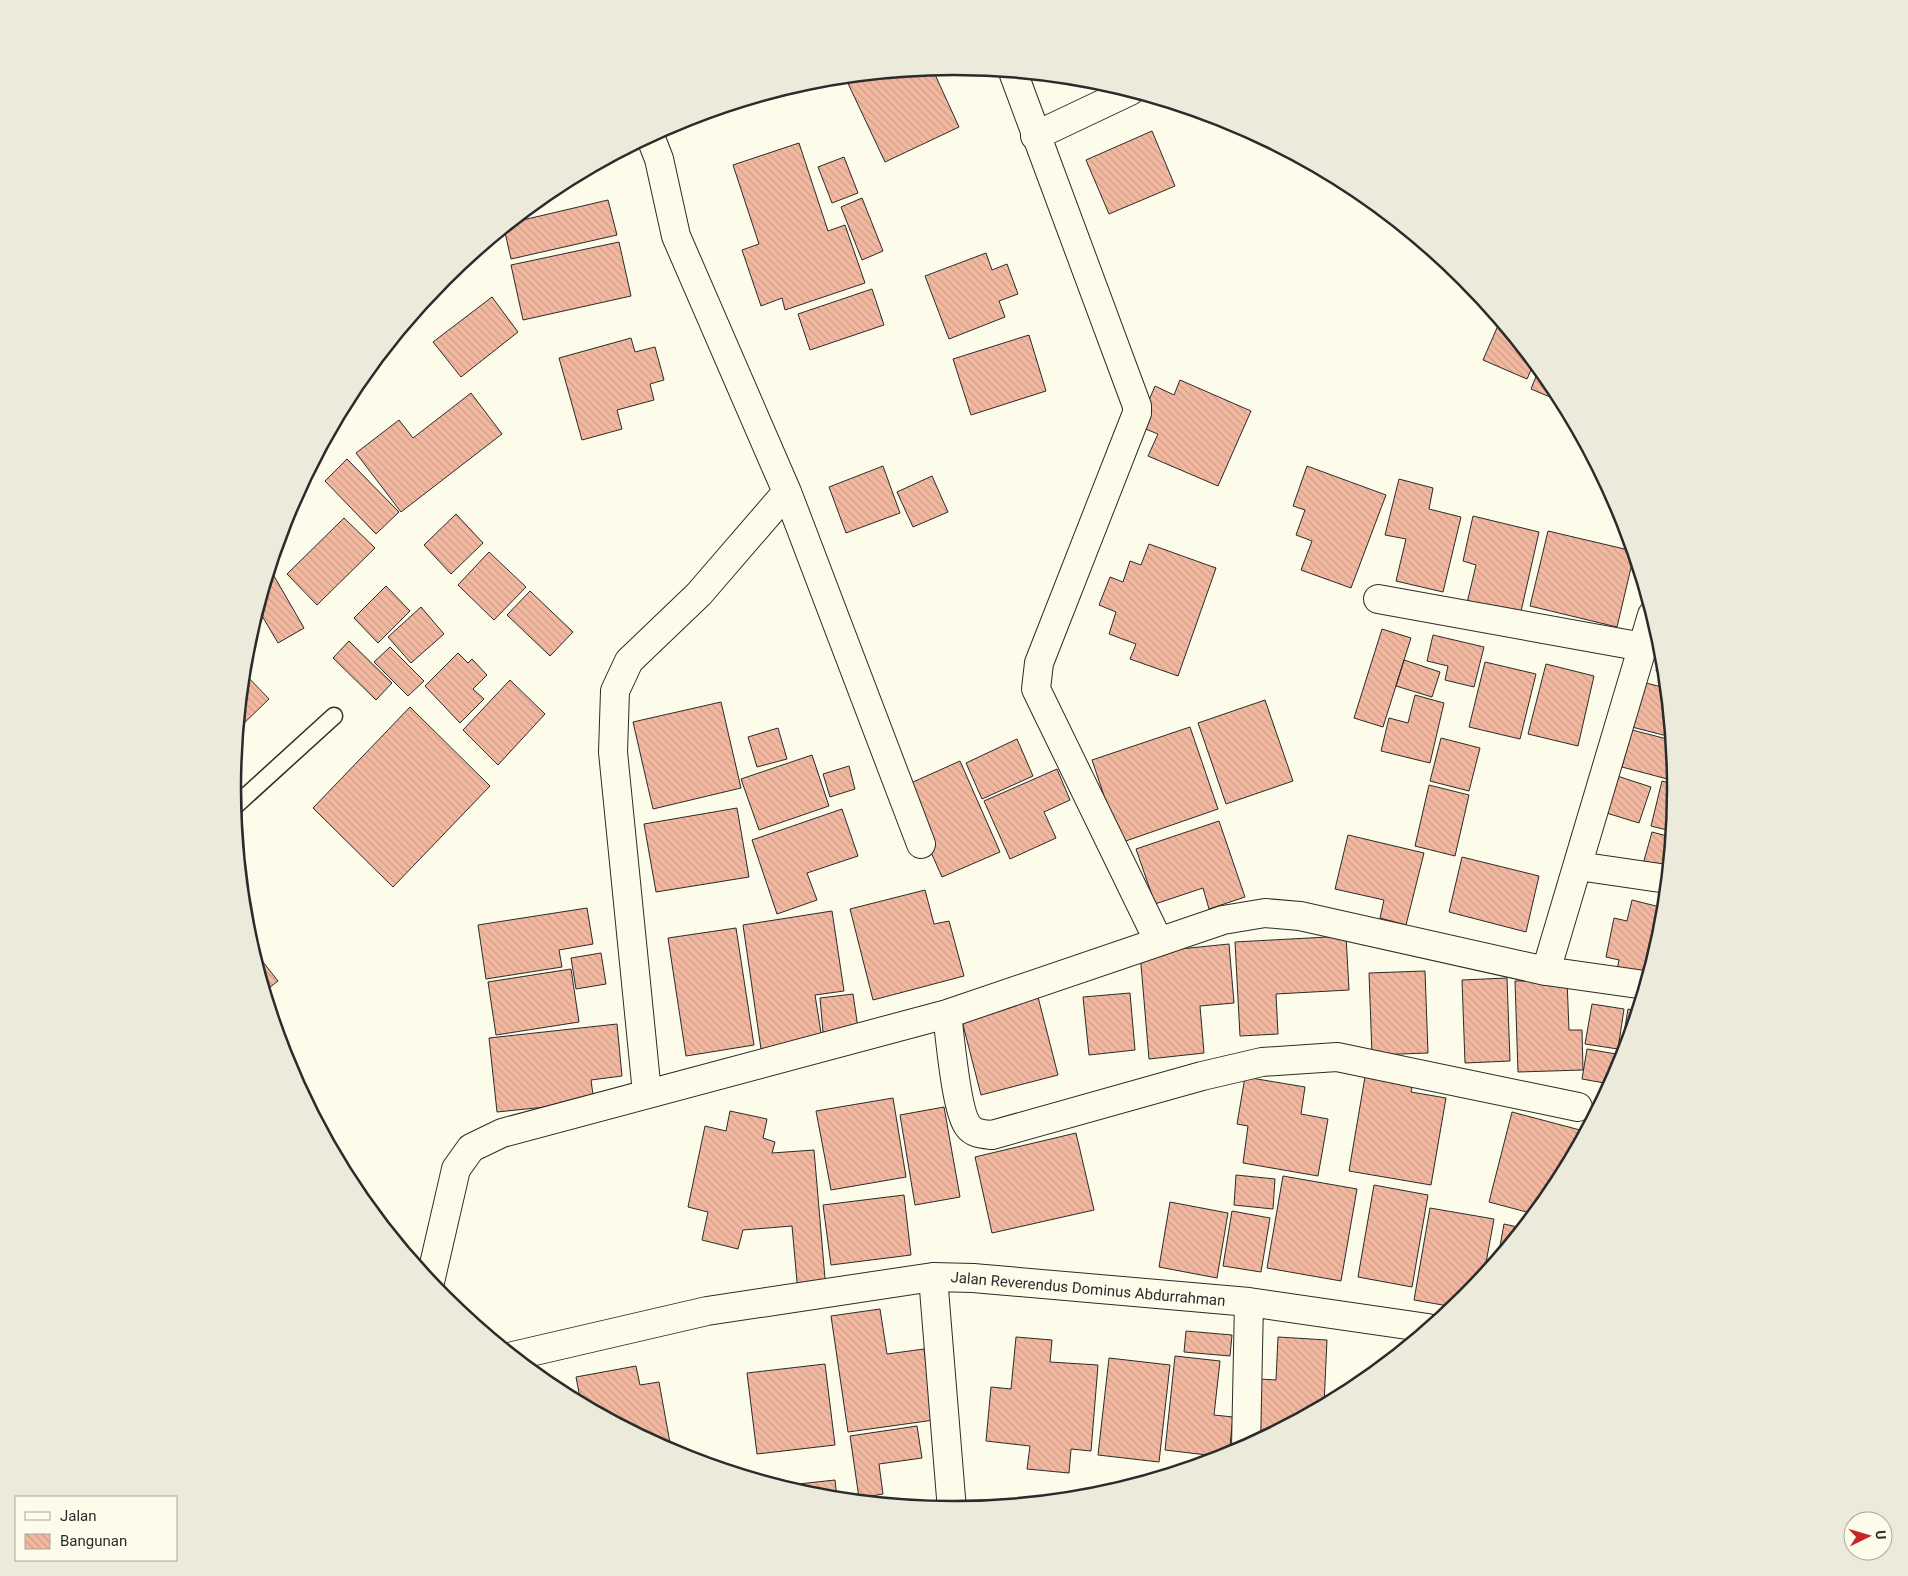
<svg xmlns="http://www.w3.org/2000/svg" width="1908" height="1576" font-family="Roboto,sans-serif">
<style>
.building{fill:url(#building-back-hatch);stroke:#2b2b2b}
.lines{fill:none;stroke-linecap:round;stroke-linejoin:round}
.lane-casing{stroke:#2b2b2b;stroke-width:19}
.street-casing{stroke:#2b2b2b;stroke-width:30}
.lane{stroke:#fdfbea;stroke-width:16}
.street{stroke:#fdfbea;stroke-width:28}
.labels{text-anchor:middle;stroke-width:4;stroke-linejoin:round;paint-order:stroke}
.street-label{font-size:15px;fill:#2b2b2b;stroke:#fdfbea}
.rim{fill:none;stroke:#2b2b2b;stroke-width:2.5}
</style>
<defs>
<pattern id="building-back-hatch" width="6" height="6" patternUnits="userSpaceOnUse" patternTransform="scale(1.25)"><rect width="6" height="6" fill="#f2b8a0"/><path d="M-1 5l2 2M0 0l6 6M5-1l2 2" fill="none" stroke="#d09e8a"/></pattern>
</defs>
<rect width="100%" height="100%" fill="#fdfbea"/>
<path class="building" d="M932,68L959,127L885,162L845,77Z
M1152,131L1175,186L1109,214L1086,160Z
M799,143L828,231L845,225L865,283L785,310L782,298L761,306L742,250L759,244L733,165Z
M844,157L858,193L832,203L818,167Z
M862,198L883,251L862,260L841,207Z
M608,200L617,235L511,259L504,228L510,223Z
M619,242L631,296L523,320L511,265Z
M986,253L992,270L1007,264L1018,294L999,301L1005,317L949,339L925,276Z
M872,289L884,325L810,350L798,314Z
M492,297L518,332L461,377L433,342Z
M1500,321L1534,363L1527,379L1483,360Z
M1029,335L1046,391L971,415L953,359Z
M631,338L635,352L655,347L664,380L650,384L654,400L617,410L622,429L582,440L559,358Z
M1539,369L1554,387L1562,402L1531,389Z
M1180,380L1251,411L1218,486L1148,456L1158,434L1138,426L1155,386L1174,395Z
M471,393L502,434L401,512L356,453L399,420L413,438Z
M347,459L399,512L376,534L325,481Z
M883,466L900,513L846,533L829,487Z
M1307,466L1386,495L1351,588L1301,570L1312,541L1296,535L1305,510L1293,506Z
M932,476L948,512L913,527L897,492Z
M1399,479L1433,488L1429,509L1461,517L1443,592L1396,581L1406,539L1385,535Z
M456,514L483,543L451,574L424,545Z
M1473,516L1539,532L1520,616L1467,603L1476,565L1463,561Z
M344,518L375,548L317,605L287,574Z
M1548,531L1633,551L1634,555L1617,627L1530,606Z
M1149,544L1216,568L1178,676L1130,659L1136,644L1109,634L1116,612L1099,605L1110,577L1123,582L1130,561L1141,565Z
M489,552L526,587L494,620L458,585Z
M270,569L304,628L278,643L258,609Z
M386,586L410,611L378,643L354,618Z
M530,591L573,632L550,656L507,615Z
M421,607L444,634L411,663L388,637Z
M1382,629L1411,638L1383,727L1354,718Z
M1433,635L1484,647L1474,687L1445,680L1448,666L1427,661Z
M349,641L392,683L376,700L333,658Z
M1661,645L1662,647L1664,672L1656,671Z
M390,647L424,681L408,696L374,662Z
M458,653L468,663L472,659L487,675L473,689L484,699L460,723L425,686Z
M1404,660L1440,672L1432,697L1396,686Z
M1485,662L1536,674L1520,739L1469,727Z
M1546,664L1594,676L1578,746L1528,734Z
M244,673L269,699L238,729Z
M510,680L545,714L498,765L463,730Z
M1638,681L1666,688L1671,737L1628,726Z
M1415,695L1444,703L1430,763L1381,751L1389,718L1408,723Z
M1265,700L1293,781L1226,804L1198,723Z
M721,702L741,788L653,809L633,722Z
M410,707L490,786L393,887L313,808Z
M1190,727L1218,809L1120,843L1092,760Z
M778,728L787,759L757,767L748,737Z
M1632,730L1671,740L1675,781L1622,767Z
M1441,738L1480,748L1469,791L1430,781Z
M1017,739L1033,776L982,799L966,763Z
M812,755L829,806L759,830L741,779Z
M960,761L1000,852L942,877L902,787Z
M849,766L855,789L830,797L823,774Z
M1057,769L1070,800L1044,812L1056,838L1010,859L984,801Z
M1611,774L1651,787L1639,823L1600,811Z
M1662,781L1675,785L1671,831L1651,826Z
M1429,785L1469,795L1455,856L1415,846Z
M737,808L749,877L656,892L644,824Z
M842,809L858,856L807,873L817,900L777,914L752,840Z
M1219,821L1245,897L1209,909L1203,888L1155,904L1136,849Z
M1652,832L1671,837L1668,871L1643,864Z
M1348,835L1424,853L1406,925L1380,918L1384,900L1335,889Z
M1462,857L1539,876L1526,932L1449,912Z
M925,890L934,924L949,921L964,976L873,1000L850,909Z
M1632,900L1664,908L1662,929L1647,977L1617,970L1619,960L1606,957L1614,918L1627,921Z
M587,908L593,944L559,950L562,967L486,979L478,925Z
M832,911L844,991L815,995L822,1039L761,1049L743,925Z
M736,928L754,1045L686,1056L668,938Z
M1346,936L1349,990L1276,994L1278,1034L1240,1036L1235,942Z
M1229,944L1234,1003L1200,1006L1204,1053L1149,1059L1140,953Z
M252,948L278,981L265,991Z
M601,953L606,984L576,989L571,958Z
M571,969L579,1022L496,1035L488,982Z
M1425,971L1428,1053L1372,1055L1369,973Z
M1507,978L1510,1061L1465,1063L1462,980Z
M1567,980L1569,1030H1582L1583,1070L1518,1072L1515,981Z
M1037,993L1058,1075L981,1095L960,1013Z
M1130,993L1135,1050L1089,1055L1083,997Z
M853,994L858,1028L823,1032L820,998Z
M1592,1004L1624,1009L1618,1049L1585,1044Z
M1628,1009L1637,1011L1625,1052L1621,1051Z
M617,1024L622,1076L591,1080L594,1102L497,1112L489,1038Z
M1587,1049L1616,1054L1610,1084L1582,1079Z
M1366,1071L1414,1079L1411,1092L1446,1098L1431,1185L1349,1171Z
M1245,1077L1305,1087L1301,1114L1328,1119L1318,1176L1243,1163L1248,1126L1237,1124Z
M893,1098L906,1177L831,1190L816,1111Z
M944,1107L960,1197L915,1205L900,1115Z
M730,1111L767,1119L763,1138L775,1142L772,1153L814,1150L826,1290L798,1293L792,1226L743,1230L738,1249L702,1240L708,1212L688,1207L705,1126L726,1131Z
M1512,1112L1580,1130L1576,1149L1554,1189L1534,1214L1489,1202Z
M1076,1133L1094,1210L992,1233L975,1157Z
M1236,1175L1275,1179L1273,1209L1234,1205Z
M1283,1176L1357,1189L1341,1281L1267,1268Z
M1374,1185L1428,1195L1412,1287L1358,1277Z
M904,1195L911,1255L831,1265L823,1205Z
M1170,1202L1228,1213L1217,1278L1159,1267Z
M1430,1208L1494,1219L1484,1274L1464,1299L1454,1307L1414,1300Z
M1232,1211L1270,1218L1261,1272L1223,1266Z
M1504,1224L1522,1228L1498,1257Z
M880,1309L887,1354L924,1349L934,1420L848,1432L831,1316Z
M1186,1331L1232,1335L1230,1356L1184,1352Z
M1016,1337L1052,1340L1050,1362L1098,1365L1091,1451L1071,1449L1069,1473L1027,1469L1030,1446L986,1441L991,1387L1011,1389Z
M1278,1337L1327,1340L1324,1405L1275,1431L1257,1430L1260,1379L1276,1380Z
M1175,1356L1220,1361L1214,1415L1233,1417L1229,1455L1224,1457L1165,1450Z
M1109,1358L1170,1365L1159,1462L1098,1455Z
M825,1364L835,1445L757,1454L747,1373Z
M636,1366L640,1385L659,1382L670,1443L660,1445L581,1403L576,1377Z
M917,1426L922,1458L879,1464L883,1494L859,1498L850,1436Z
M835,1480L837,1498L813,1496L780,1486Z"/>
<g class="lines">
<defs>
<path id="lane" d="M234,807L334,716"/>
<path id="street" d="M1013,72L1137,406V413L1039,663L1036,689L1159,942
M650,136L659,159L676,236L787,492L921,844
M1035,136L1130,91
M1378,599L1643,647
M1578,866L1667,879
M1546,971L1652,615
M947,1014C950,1036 956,1111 968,1126C974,1134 982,1134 992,1135L1202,1076L1262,1062L1337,1057L1578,1107
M647,1093L613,752L615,691L629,661L699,594L787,492
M933,1277L952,1510
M430,1282L456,1169L471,1148L502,1133L947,1014L1223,920L1265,913L1300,916L1546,971L1645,985
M513,1356L707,1311L933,1277L973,1278L1249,1302L1428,1328
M1246,1447L1249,1302"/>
</defs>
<use href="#lane" class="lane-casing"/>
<use href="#street" class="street-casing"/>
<use href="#lane" class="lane"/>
<use href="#street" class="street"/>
</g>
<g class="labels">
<g class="street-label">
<text transform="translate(1088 1289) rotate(5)" y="5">Jalan Reverendus Dominus Abdurrahman</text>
</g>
</g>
<path d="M0 0H1908V1576H0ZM241 788a713 713 0 1 1 1426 0a713 713 0 1 1-1426 0Z" fill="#eceadb" fill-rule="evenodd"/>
<path class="rim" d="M241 788a713 713 0 1 1 1426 0a713 713 0 1 1-1426 0Z"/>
<rect x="15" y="1496" width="162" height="65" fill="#fdfbea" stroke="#a9a89e"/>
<rect x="25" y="1512" width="25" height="8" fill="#fdfbea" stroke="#a9a89e"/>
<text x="60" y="1521" font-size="15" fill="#2b2b2b">Jalan</text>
<rect x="25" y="1534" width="25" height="15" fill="url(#building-back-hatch)" stroke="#a9a89e"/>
<text x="60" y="1546" font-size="15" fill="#2b2b2b">Bangunan</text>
<g transform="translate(1868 1536) rotate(85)"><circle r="24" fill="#fdfbea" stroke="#a9a89e"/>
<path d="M0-4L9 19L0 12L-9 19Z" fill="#c62828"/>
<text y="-8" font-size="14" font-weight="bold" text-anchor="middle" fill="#2b2b2b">U</text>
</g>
</svg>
